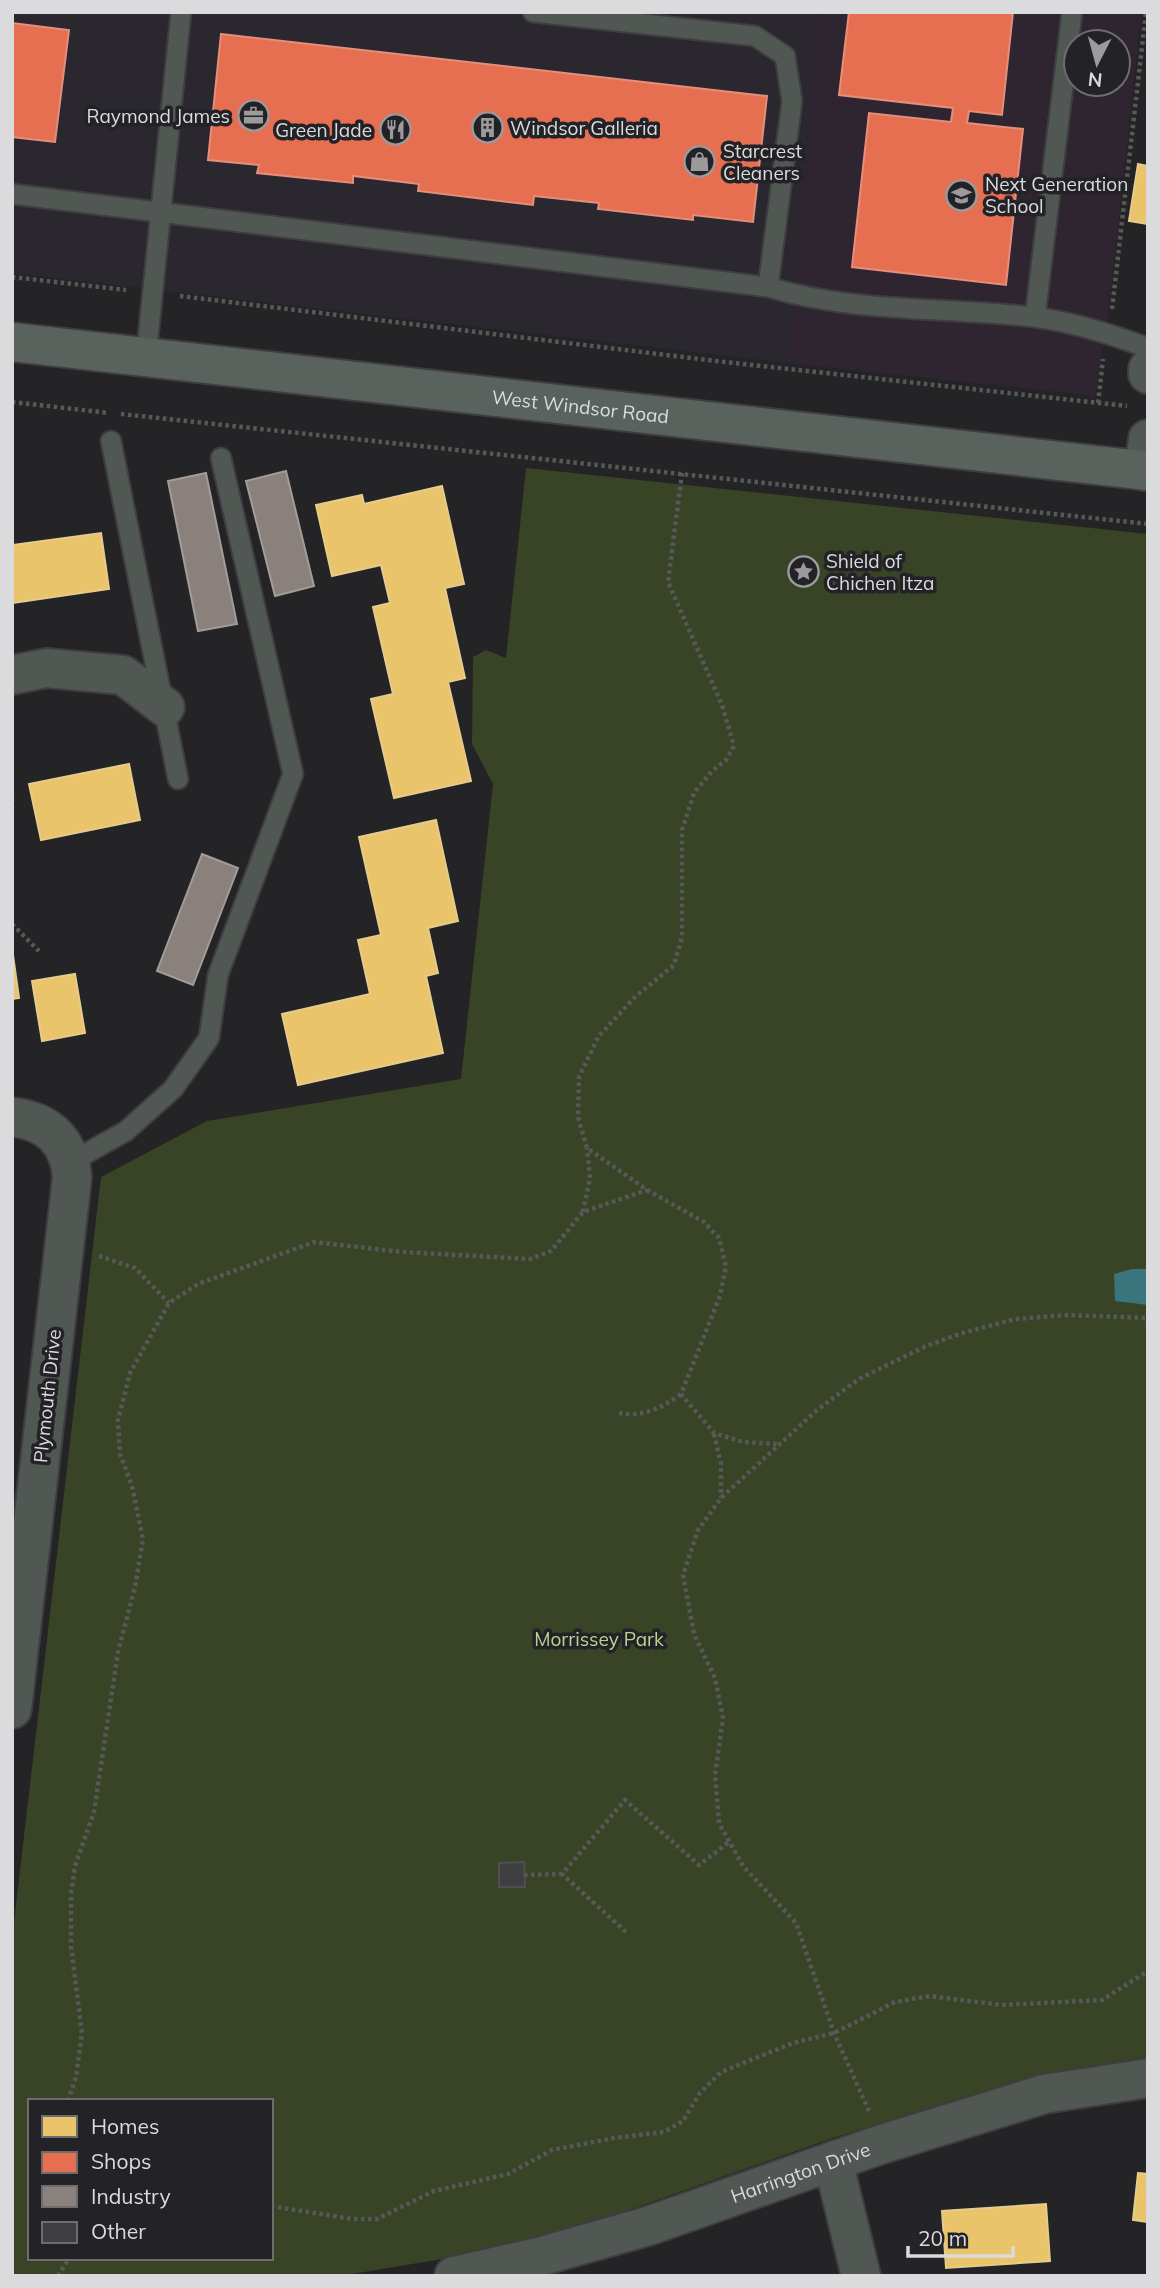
<svg xmlns="http://www.w3.org/2000/svg" width="1160" height="2288" font-family="Mulish,sans-serif">
<style>
.built{fill:#2b272f}
.industrial{fill:#2f2531;fill-rule:evenodd}
.green{fill:#394426;fill-rule:evenodd}
.water{fill:#3a757d}
.homes{fill:#e9c46a;stroke:#e5cb8c;stroke-width:2}
.shops{fill:#e76f51;stroke:#e38f7b;stroke-width:2}
.industry{fill:#8a817c;stroke:#a29c99;stroke-width:2}
.building{fill:#3f3e40;stroke:#4f4e50;stroke-width:2}
.lines{fill:none;stroke-linecap:round;stroke-linejoin:round}
.lane-casing{stroke:#3e3d3f;stroke-width:23}
.street-casing{stroke:#3e3d3f;stroke-width:42}
.secondary-casing{stroke:#3e3d3f;stroke-width:42}
.path{stroke:#565958;stroke-width:4.5;stroke-dasharray:3.5 3.5;stroke-linecap:butt}
.lane{stroke:#515753;stroke-width:19}
.street{stroke:#515753;stroke-width:38}
.secondary{stroke:#5a625d;stroke-width:38}
.labels{text-anchor:middle;stroke-width:7;stroke-linejoin:round;paint-order:stroke}
.poi-label{font-size:19px;fill:#dbdadd;stroke:#232226;text-anchor:start}
.street-label{font-size:19px;fill:#dbdadd;stroke:#232226}
.park-label{font-size:19px;fill:#b9d48d;stroke:#232226}
</style>
<rect width="100%" height="100%" fill="#242325"/>
<path class="built" d="M12,12H819L787,363L12,273Z"/>
<path class="industrial" d="M819,12H1142L1109,307L1095,396L787,363ZM1076,42H1118V84H1076Z"/>
<path class="green" d="M526,468L1148,534V2060L1042,2074L833,2138L612,2216L484,2252L340,2276H12V1939L101,1177L207,1121L461,1079L493,784L472,744L473,657L486,650L506,658ZM30,2101H271V2258H30Z"/>
<path class="water" d="M1132,1269H1148V1305L1115,1301L1114,1274Z"/>
<path class="homes" d="M1138,164L1148,166V224L1129,221Z
M442,486L464,584L445,588L465,678L448,682L471,781L394,798L371,699L393,694L373,607L390,603L381,565L332,576L316,505L362,495L364,504Z
M101,533L109,589L12,603V545Z
M129,764L140,820L41,840L29,784Z
M436,820L458,921L428,928L438,973L426,976L443,1053L298,1085L282,1014L370,994L358,940L381,935L359,837Z
M12,948L19,998L12,999Z
M75,974L85,1033L42,1041L32,981Z
M1138,2173L1148,2174V2222L1133,2220Z
M1046,2204L1050,2261L946,2268L942,2211Z"/>
<path class="shops" d="M849,12H1013L1002,115L969,111L967,123L1023,129L1006,285L852,267L869,113L951,122L953,108L839,95Z
M12,23L69,30L55,142L12,137Z
M221,34L767,96L753,222L693,215V220L598,209L599,203L534,196L533,205L418,191L419,184L353,176V183L257,173L259,165L208,160Z"/>
<path class="industry" d="M286,471L314,586L275,596L246,481Z
M206,473L237,624L198,631L168,481Z
M202,854L238,868L193,985L157,971Z"/>
<path class="building" d="M524,1862L525,1887H499V1863Z"/>
<g class="lines">
<defs>
<path id="lane" d="M533,12L755,36L785,56L792,101L768,287
M12,194L768,287C854,313 946,307 1034,317C1073,322 1111,334 1148,348
M1035,317L1072,12
M146,358L181,12
M111,441L178,779
M71,1162L126,1131L173,1089L209,1038L218,975L293,774L221,458"/>
<g id="street">
<path d="M1148,369V374"/>
<path d="M1144,471L1148,439"/>
<path d="M12,675L46,668L123,675L165,707"/>
<path d="M12,1117C48,1121 70,1141 72,1178L12,1709"/>
<path d="M833,2161L861,2276"/>
<path id="s1" d="M454,2276L538,2257L648,2226L879,2145L1044,2094L1148,2078"/>
</g>
<g id="secondary">
<path id="s2" d="M12,342L1148,471"/>
</g>
</defs>
<use href="#lane" class="lane-casing"/>
<use href="#street" class="street-casing"/>
<use href="#secondary" class="secondary-casing"/>
<path class="path" d="M12,277L126,290
M180,296L716,361L1127,406
M1112,309L1146,12
M12,402L109,413
M1098,403L1103,359
M121,414L1148,524
M682,473L668,582L722,705L734,746L726,760L712,771L694,793L682,830V937L674,965L635,997L598,1037L579,1077L578,1117L587,1148L647,1190L704,1222L719,1238L726,1267L720,1296L681,1394L714,1433L743,1442L777,1444
M12,792V810
M12,924L39,951
M583,1212L590,1178L587,1148
M99,1256L135,1268L169,1303
M619,1413C643,1417 662,1408 681,1394
M714,1434L721,1464V1498
M524,1875L562,1874
M626,1932L562,1874L625,1800L699,1865L729,1842
M68,2101L76,2077L82,2033L71,1947V1894L75,1866L94,1812L118,1652L135,1587L143,1539L132,1486L120,1454L118,1420L130,1373L169,1303L198,1284L314,1242L402,1252L530,1259L551,1251L583,1212L647,1190
M869,2111L834,2033L796,1923L743,1866L719,1823L715,1775L723,1718L715,1678L694,1634L683,1575L698,1530L721,1498L817,1410L859,1379L924,1347L959,1334L1015,1319L1067,1315L1148,1318
M271,2206L352,2219H377L434,2191L508,2174L552,2150L614,2138L664,2132L683,2121L700,2093L721,2072L793,2043L834,2033L895,2002L930,1996L1001,2005L1102,2000L1148,1971
M58,2276L69,2258"/>
<use href="#lane" class="lane"/>
<use href="#street" class="street"/>
<use href="#secondary" class="secondary"/>
</g>
<defs>
<symbol id="office-ring" viewBox="-11 -11 22 22"><circle r="9.5" fill="#232226" stroke="#9b9a9d" stroke-width="1.5"/><path d="M-6-3h4V-5.5h4V-3h4V5H-6ZM-1-4.5V-3h2v-1.5ZM-6 0V1H6V0Z" fill="#9b9a9d"/></symbol>
<symbol id="building-ring" viewBox="-11 -11 22 22"><circle r="9.5" fill="#232226" stroke="#9b9a9d" stroke-width="1.5"/><path d="M-4-6H4V6H1V3H-1V6H-4ZM-2.5-4.3h1.7v1.8h-1.7ZM.8-4.3h1.7v1.8H.8ZM-2.5-1h1.7V.8h-1.7ZM.8-1h1.7V.8H.8Z" fill="#9b9a9d"/></symbol>
<symbol id="restaurant-ring" viewBox="-11 -11 22 22"><circle r="9.5" fill="#232226" stroke="#9b9a9d" stroke-width="1.5"/><path d="M-5-6h1v4h1v-4h1v4h1v-4h1v5L-1.5 .5V6h-2V.5L-5-1ZM5-6V6H3V1.5H1.5Q1.5-4 5-6Z" fill="#9b9a9d"/></symbol>
<symbol id="shop-ring" viewBox="-11 -11 22 22"><circle r="9.5" fill="#232226" stroke="#9b9a9d" stroke-width="1.5"/><path d="M-5-2.5h2.3a2.7 3.5 0 0 1 5.4 0H5L5.5 6h-11ZM-1.5-2.5h3a1.5 2.3 0 0 0-3 0Z" fill="#9b9a9d"/></symbol>
<symbol id="school-ring" viewBox="-11 -11 22 22"><circle r="9.5" fill="#232226" stroke="#9b9a9d" stroke-width="1.5"/><path d="M0-5L7-2L0 1L-7-2ZM-4 1L0 2.5L4 1V4Q0 6-4 4Z" fill="#9b9a9d"/></symbol>
<symbol id="sight-ring" viewBox="-11 -11 22 22"><circle r="9.5" fill="#232226" stroke="#9b9a9d" stroke-width="1.5"/><path d="M0-6L1.8-2.2L6-1.7L2.9 1.2L3.7 5.4L0 3.3L-3.7 5.4L-2.9 1.2L-6-1.7L-1.8-2.2Z" fill="#9b9a9d"/></symbol>
</defs>
<g fill-rule="evenodd">
<use href="#office-ring" x="236" y="98" width="35" height="35"/>
<use href="#building-ring" x="470" y="110" width="35" height="35"/>
<use href="#restaurant-ring" x="378" y="112" width="35" height="35"/>
<use href="#shop-ring" x="682" y="144" width="35" height="35"/>
<use href="#school-ring" x="944" y="178" width="35" height="35"/>
<use href="#sight-ring" x="786" y="554" width="35" height="35"/>
</g>
<g class="labels">
<g class="poi-label">
<text x="230" y="123" text-anchor="end">Raymond James</text>
<text x="510" y="135">Windsor Galleria</text>
<text x="372" y="137" text-anchor="end">Green Jade</text>
<text x="723" y="158">Starcrest<tspan x="723" dy="22">Cleaners</tspan></text>
<text x="985" y="191">Next Generation<tspan x="985" dy="22">School</tspan></text>
<text x="826" y="568">Shield of<tspan x="826" dy="22">Chichen Itza</tspan></text>
</g>
<g class="street-label">
<text dy="7" stroke="none"><textPath href="#s2" startOffset="572">West Windsor Road</textPath></text>
<text transform="translate(47 1396) rotate(-84)" y="7">Plymouth Drive</text>
<text dy="7" stroke="none"><textPath href="#s1" startOffset="362">Harrington Drive</textPath></text>
</g>
<g class="park-label">
<text x="599" y="1646">Morrissey Park</text>
</g>
</g>
<rect width="1160" height="2288" fill="none" stroke="#dbdadd" stroke-width="28"/>
<rect x="28" y="2099" width="245" height="161" fill="#232226" stroke="#6d6c6f" stroke-width="2"/>
<rect x="42" y="2116" width="35" height="21" fill="#e9c46a" stroke="#6d6c6f" stroke-width="2"/>
<text x="91" y="2134" font-size="21" fill="#dbdadd">Homes</text>
<rect x="42" y="2152" width="35" height="21" fill="#e76f51" stroke="#6d6c6f" stroke-width="2"/>
<text x="91" y="2169" font-size="21" fill="#dbdadd">Shops</text>
<rect x="42" y="2186" width="35" height="21" fill="#8a817c" stroke="#6d6c6f" stroke-width="2"/>
<text x="91" y="2204" font-size="21" fill="#dbdadd">Industry</text>
<rect x="42" y="2222" width="35" height="21" fill="#3f3e40" stroke="#6d6c6f" stroke-width="2"/>
<text x="91" y="2239" font-size="21" fill="#dbdadd">Other</text>
<g transform="translate(1097 63) rotate(186)"><circle r="33" fill="#232226" stroke="#6d6c6f" stroke-width="2"/>
<path d="M0-5L12 26L0 18L-12 26Z" fill="#9b9a9d"/>
<text y="-10" font-size="19" font-weight="bold" text-anchor="middle" fill="#dbdadd">N</text>
</g>
<path d="M908 2246v10h105v-10" fill="none" stroke="#dbdadd" stroke-width="3.5"/>
<text x="918" y="2246" font-size="21" fill="#dbdadd" stroke="#232226" stroke-width="5" paint-order="stroke">20 m</text>
</svg>
